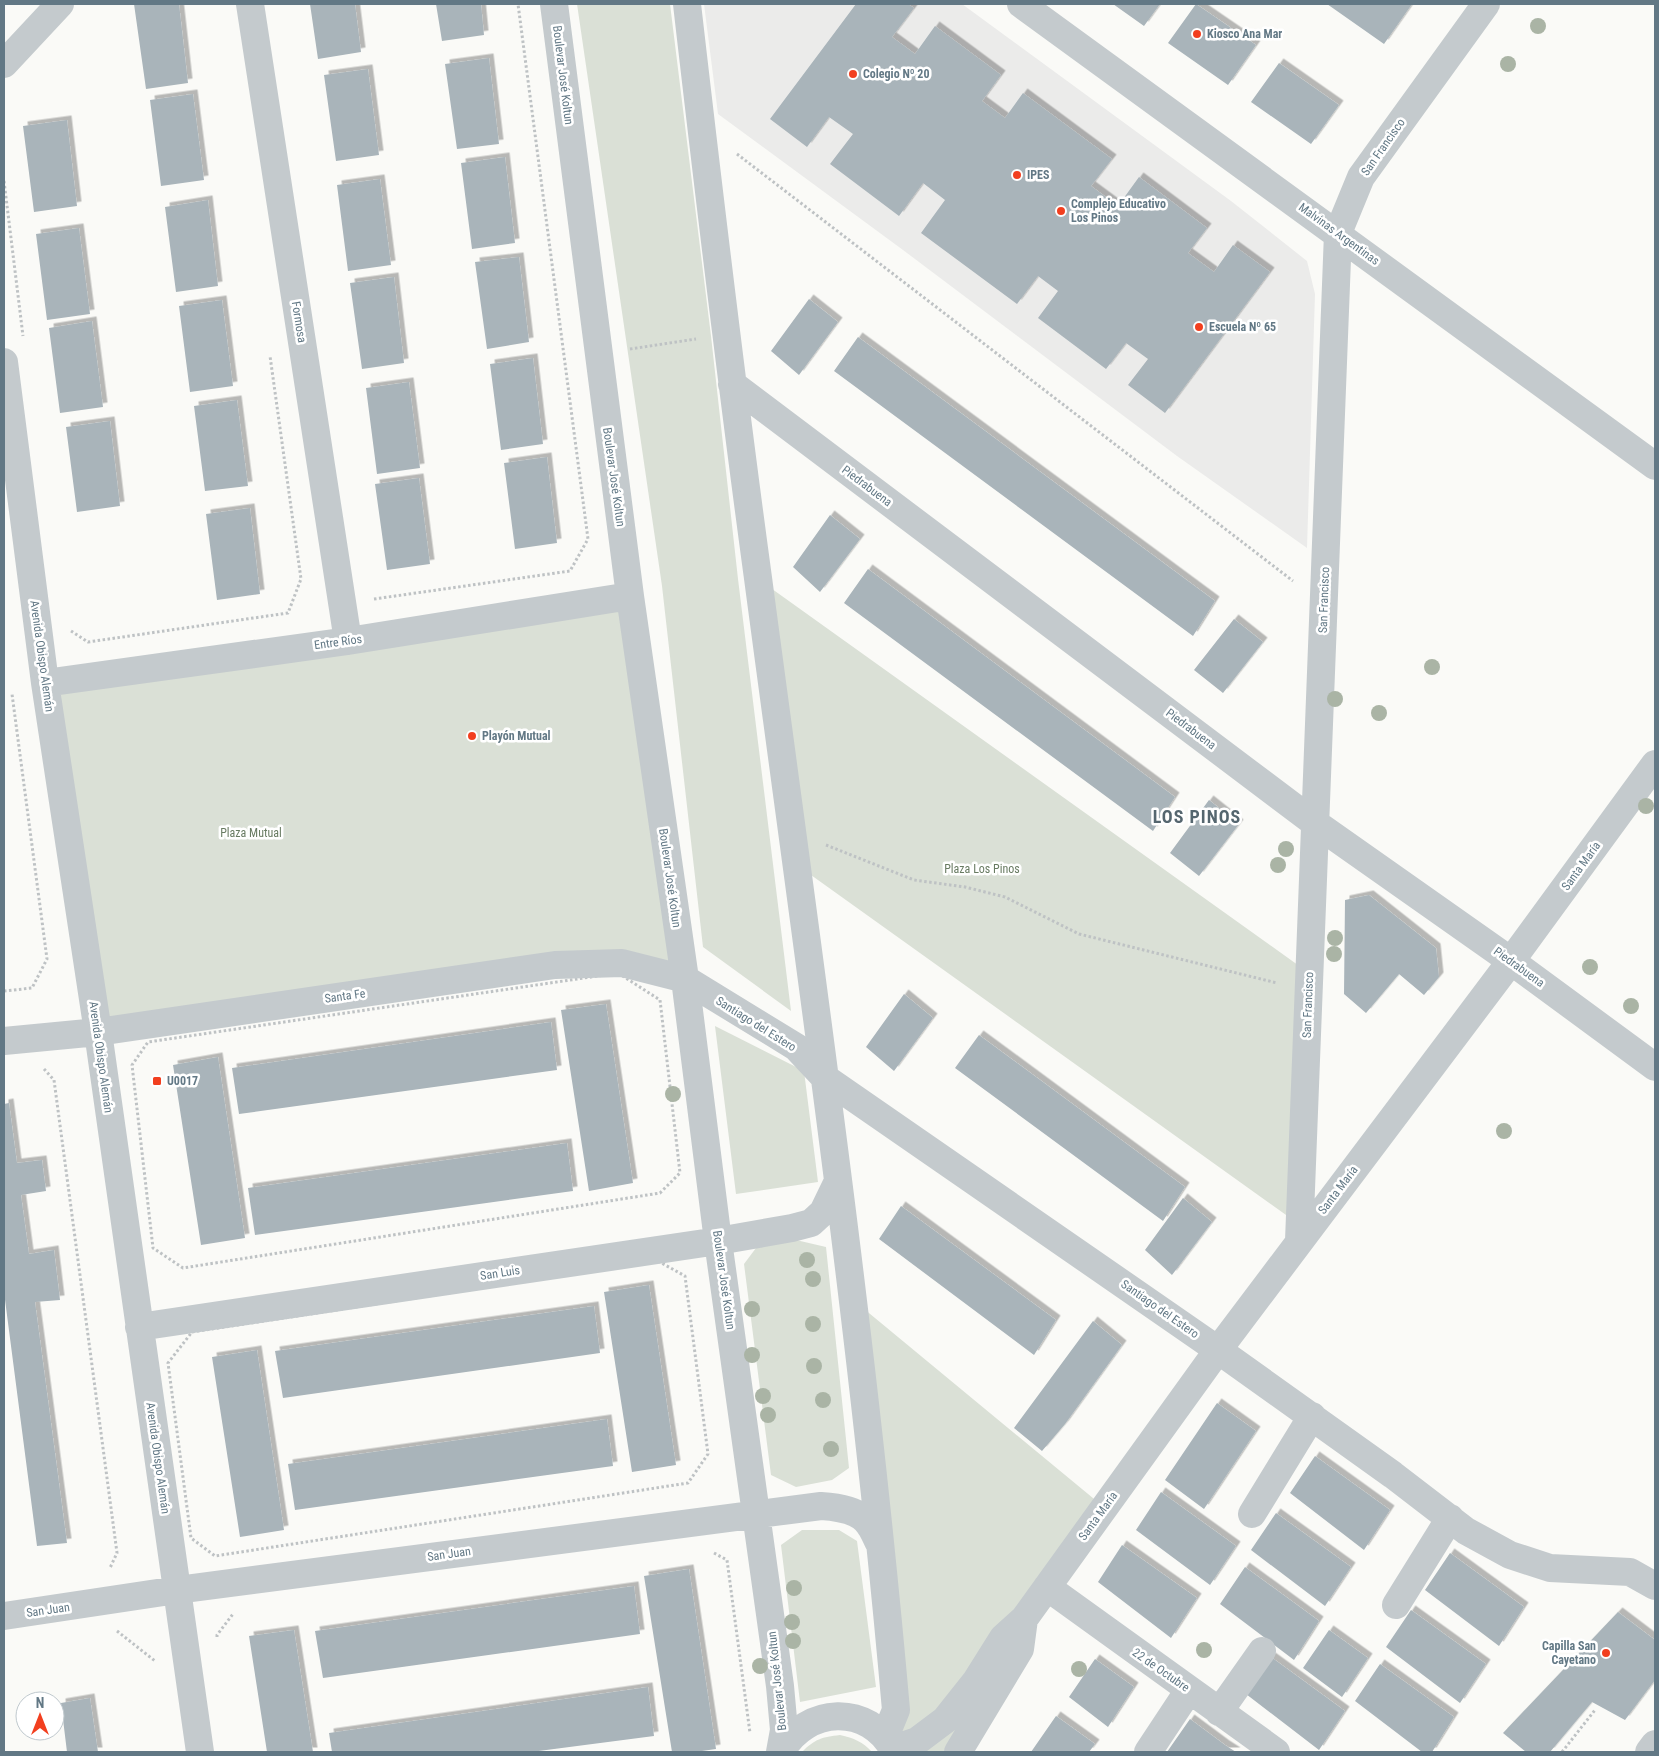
<svg xmlns="http://www.w3.org/2000/svg" width="1659" height="1756" font-family="'Roboto Condensed',sans-serif">
<style>
.built{fill:#ebebea}
.green{fill:#dae0d6}
.building{fill:#a9b4ba;filter:url(#shadow)}
.lines{fill:none;stroke-linecap:round;stroke-linejoin:round}
.path{stroke:#bec2c4;stroke-width:3;stroke-dasharray:2.5 2.5;stroke-linecap:butt}
.minor{stroke:#c4cacd;stroke-width:28}
.tree{fill:#aab4a5}
.poi-dot{fill:#f23f1f;stroke:#fff;stroke-width:2}
.labels{text-anchor:middle;stroke-width:5;stroke-linejoin:round;paint-order:stroke}
.poi-label{font-size:12px;font-weight:bold;fill:#627885;stroke:#fff;text-anchor:start}
.street-label{font-size:12px;fill:#627885;stroke:#fff}
.park-label{font-size:12px;fill:#687b62;stroke:#fff}
.district-label{font-size:18px;font-weight:bold;letter-spacing:1px;fill:#55666f;stroke:#fff}
</style>
<defs>
<filter id="shadow"><feDropShadow dx="4.5" dy="-4.5" stdDeviation="0" flood-color="#0004"/></filter>
</defs>
<rect width="100%" height="100%" fill="#fafaf7"/>
<path class="built" d="M704,4H962L1231,201L1307,261L1315,294L1307,548L1177,456L903,250L718,114Z"/>
<path class="green" d="M577,4H670L711,336L738,579L791,1011L703,947L662,586Z
M758,579L1309,973L1300,1225L797,865Z
M630,596L685,979L622,963L98,1032L45,683Z
M715,1026L804,1071L818,1182L736,1194Z
M796,1240L826,1247L849,1468L832,1480L796,1487L771,1475L744,1264L756,1248Z
M852,1299L1105,1508L958,1752H894Z
M802,1530H839L857,1541L876,1687L800,1702L781,1545Z
M840,1735C854,1738 863,1742 872,1752H802C815,1739 822,1737 840,1735Z"/>
<path class="building" d="M134,4H179L188,83L146,89Z
M310,4H355L361,52L318,59Z
M436,4H481L484,35L442,41Z
M856,4H908L914,8L892,37L915,54L935,26L1001,75L982,101L1005,118L1023,93L1112,159L1091,186L1118,206L1139,177L1207,228L1188,253L1214,272L1233,245L1270,272L1165,413L1128,385L1148,359L1126,343L1106,369L1038,318L1058,291L1038,276L1017,304L921,233L945,200L923,183L899,216L830,164L853,134L829,117L807,147L770,119Z
M1113,4H1160L1144,26Z
M1196,4L1256,45L1228,85L1168,43Z
M1327,4H1412L1384,44Z
M489,58L499,144L457,149L445,64Z
M1279,63L1339,105L1311,144L1251,102Z
M368,69L379,155L336,161L324,75Z
M193,94L204,180L161,186L150,100Z
M67,120L77,206L34,212L23,126Z
M505,157L515,243L472,249L461,163Z
M380,179L391,265L348,271L337,185Z
M208,200L218,286L176,292L165,207Z
M79,228L90,314L47,320L36,234Z
M519,257L529,342L487,349L475,262Z
M394,277L404,363L362,369L350,283Z
M809,299L838,322L799,375L771,351Z
M222,300L233,386L190,392L179,306Z
M92,321L103,407L60,413L49,328Z
M858,337L1215,601L1193,636L834,371Z
M533,358L543,444L501,450L490,364Z
M409,382L420,468L377,474L366,388Z
M237,400L248,486L205,491L194,406Z
M110,421L120,506L77,512L66,427Z
M547,457L557,543L515,549L504,463Z
M419,478L430,564L387,570L375,484Z
M250,508L260,594L217,600L206,514Z
M830,515L860,539L820,592L793,567Z
M868,569L1175,797L1153,831L844,603Z
M1234,619L1263,642L1223,693L1194,670Z
M1209,800L1239,824L1199,876L1170,853Z
M1369,895L1436,948L1439,977L1424,995L1399,974L1366,1013L1344,994L1345,900Z
M904,994L933,1018L894,1071L866,1047Z
M606,1004L633,1183L589,1191L561,1010Z
M551,1022L557,1070L239,1114L232,1068Z
M979,1035L1185,1187L1163,1221L955,1068Z
M218,1057L245,1238L201,1245L173,1065Z
M9,1103L17,1163L42,1160L46,1191L21,1195L29,1254L54,1250L60,1300L35,1302L67,1543L37,1546L4,1292V1104Z
M567,1143L573,1191L255,1235L248,1188Z
M1183,1198L1212,1222L1172,1275L1145,1250Z
M901,1206L1056,1320L1034,1355L879,1239Z
M649,1285L676,1465L632,1472L604,1292Z
M594,1306L600,1353L283,1398L275,1351Z
M1093,1321L1122,1345L1065,1424L1042,1451L1014,1428Z
M257,1350L284,1530L240,1537L212,1357Z
M1217,1403L1256,1431L1204,1509L1165,1480Z
M607,1419L613,1466L295,1510L288,1464Z
M1315,1456L1390,1510L1364,1550L1290,1493Z
M1161,1492L1236,1546L1210,1585L1136,1530Z
M1276,1513L1351,1567L1325,1606L1251,1550Z
M1122,1545L1197,1598L1171,1638L1098,1582Z
M1450,1553L1524,1607L1499,1646L1425,1590Z
M1245,1567L1319,1621L1294,1660L1220,1604Z
M689,1569L716,1749L695,1752H672L644,1576Z
M634,1586L640,1634L323,1678L315,1631Z
M1411,1610L1486,1664L1460,1703L1386,1647Z
M1618,1612L1655,1640V1680L1625,1720L1592,1702L1550,1752H1526L1503,1733Z
M294,1630L313,1752H267L249,1636Z
M1329,1630L1368,1658L1342,1697L1303,1668Z
M1271,1657L1345,1711L1319,1750L1246,1694Z
M1095,1659L1134,1687L1108,1727L1069,1697Z
M1380,1664L1454,1717L1432,1752H1422L1355,1701Z
M648,1687L654,1736L531,1752H332L329,1733Z
M90,1698L98,1752H67L61,1703Z
M1056,1716L1095,1744L1089,1752H1031Z
M1190,1719L1225,1745L1236,1752H1167Z"/>
<g class="lines">
<path class="path" d="M737,154L1293,581
M4,181L23,336
M630,349L696,339
M374,599L570,571L588,539L518,4
M71,631L88,642L288,613L301,579L270,356
M826,845L914,880L965,887L1005,897L1079,934L1277,983
M618,973L660,1000L680,1173L660,1193L183,1268L153,1248L132,1065L148,1042Z
M4,991L32,988L47,959L12,694
M44,1069L54,1080L117,1553L110,1568
M658,1261L685,1276L708,1454L688,1483L215,1556L191,1538L168,1363L192,1332Z
M714,1553L727,1560L750,1733
M117,1631L155,1661
M217,1637V1635L233,1614
M1562,1752L1595,1710"/>
<path class="minor" d="M250,4L348,641
M554,4L630,596L685,979L718,1241L780,1686L784,1730L780,1752
M687,4C709,195 732,387 758,578C808,955 863,1331 896,1710L885,1737
M1021,4L1655,466
M4,64L60,4
M4,362L45,683L98,1032L200,1752
M732,384L1315,823L1511,961L1655,1067
M45,683L348,641L630,596
M4,1041L98,1032L555,965L622,963L685,979L796,1047L825,1078L1218,1350L1393,1475L1466,1531L1510,1555L1550,1568L1630,1572L1655,1586
M1299,1241L1338,233L1361,177L1486,4
M139,1327L718,1241L792,1228L811,1223L823,1212L838,1181
M1252,1514L1312,1416
M1047,1587L1276,1752
M1396,1605L1450,1518
M4,1616L177,1590L821,1506C837,1507 861,1510 870,1526C874,1531 876,1538 879,1543
M1219,1712L1262,1651
M893,1749L917,1741L945,1720L976,1681L1003,1638L1024,1619L1218,1350L1511,961L1655,764
M781,1752C806,1706 869,1703 894,1751
M958,1752L1020,1649L1024,1619
M1148,1752L1189,1690
M1649,1752L1655,1744"/>
</g>
<g class="tree">
<circle cx="1538" cy="26" r="8"/>
<circle cx="1508" cy="64" r="8"/>
<circle cx="1432" cy="667" r="8"/>
<circle cx="1335" cy="699" r="8"/>
<circle cx="1379" cy="713" r="8"/>
<circle cx="1646" cy="806" r="8"/>
<circle cx="1286" cy="849" r="8"/>
<circle cx="1278" cy="865" r="8"/>
<circle cx="1335" cy="938" r="8"/>
<circle cx="1334" cy="954" r="8"/>
<circle cx="1590" cy="967" r="8"/>
<circle cx="1631" cy="1006" r="8"/>
<circle cx="673" cy="1094" r="8"/>
<circle cx="1504" cy="1131" r="8"/>
<circle cx="807" cy="1260" r="8"/>
<circle cx="813" cy="1279" r="8"/>
<circle cx="752" cy="1309" r="8"/>
<circle cx="813" cy="1324" r="8"/>
<circle cx="752" cy="1355" r="8"/>
<circle cx="814" cy="1366" r="8"/>
<circle cx="763" cy="1396" r="8"/>
<circle cx="823" cy="1400" r="8"/>
<circle cx="768" cy="1415" r="8"/>
<circle cx="831" cy="1449" r="8"/>
<circle cx="794" cy="1588" r="8"/>
<circle cx="792" cy="1622" r="8"/>
<circle cx="793" cy="1641" r="8"/>
<circle cx="1204" cy="1650" r="8"/>
<circle cx="760" cy="1666" r="8"/>
<circle cx="1079" cy="1669" r="8"/>
</g>
<g class="poi-dot">
<circle cx="1197" cy="34" r="5"/>
<circle cx="853" cy="74" r="5"/>
<circle cx="1017" cy="175" r="5"/>
<circle cx="1061" cy="211" r="5"/>
<circle cx="1199" cy="327" r="5"/>
<circle cx="472" cy="736" r="5"/>
<rect x="152" y="1076" width="10" height="10" rx="2.5"/>
<circle cx="1606" cy="1653" r="5"/>
</g>
<g class="labels">
<g class="poi-label">
<text x="1207" y="38">Kiosco Ana Mar</text>
<text x="863" y="78">Colegio Nº 20</text>
<text x="1027" y="179">IPES</text>
<text x="1071" y="208">Complejo Educativo<tspan x="1071" dy="14">Los Pinos</tspan></text>
<text x="1209" y="331">Escuela Nº 65</text>
<text x="482" y="740">Playón Mutual</text>
<text x="167" y="1085">U0017</text>
<text x="1596" y="1650" text-anchor="end">Capilla San<tspan x="1596" dy="14">Cayetano</tspan></text>
</g>
<g class="street-label">
<text transform="translate(563 75) rotate(83)" y="4">Boulevar José Koltun</text>
<text transform="translate(1383 147) rotate(-55)" y="4">San Francisco</text>
<text transform="translate(1339 234) rotate(36)" y="4">Malvinas Argentinas</text>
<text transform="translate(299 322) rotate(81)" y="4">Formosa</text>
<text transform="translate(614 477) rotate(82)" y="4">Boulevar José Koltun</text>
<text transform="translate(867 486) rotate(37)" y="4">Piedrabuena</text>
<text transform="translate(1324 600) rotate(-88)" y="4">San Francisco</text>
<text transform="translate(338 642) rotate(-8)" y="4">Entre Ríos</text>
<text transform="translate(42 656) rotate(82)" y="4">Avenida Obispo Alemán</text>
<text transform="translate(1191 729) rotate(37)" y="4">Piedrabuena</text>
<text transform="translate(1581 866) rotate(-54)" y="4">Santa María</text>
<text transform="translate(670 878) rotate(82)" y="4">Boulevar José Koltun</text>
<text transform="translate(1519 967) rotate(36)" y="4">Piedrabuena</text>
<text transform="translate(345 996) rotate(-8)" y="4">Santa Fe</text>
<text transform="translate(1308 1005) rotate(-88)" y="4">San Francisco</text>
<text transform="translate(756 1024) rotate(32)" y="4">Santiago del Estero</text>
<text transform="translate(101 1057) rotate(82)" y="4">Avenida Obispo Alemán</text>
<text transform="translate(1338 1190) rotate(-53)" y="4">Santa María</text>
<text transform="translate(500 1273) rotate(-9)" y="4">San Luis</text>
<text transform="translate(724 1280) rotate(82)" y="4">Boulevar José Koltun</text>
<text transform="translate(1160 1309) rotate(35)" y="4">Santiago del Estero</text>
<text transform="translate(158 1458) rotate(82)" y="4">Avenida Obispo Alemán</text>
<text transform="translate(1098 1516) rotate(-54)" y="4">Santa María</text>
<text transform="translate(449 1554) rotate(-8)" y="4">San Juan</text>
<text transform="translate(48 1610) rotate(-8)" y="4">San Juan</text>
<text transform="translate(1161 1670) rotate(35)" y="4">22 de Octubre</text>
<text transform="translate(777 1681) rotate(-96)" y="4">Boulevar José Koltun</text>
</g>
<g class="park-label">
<text x="251" y="837">Plaza Mutual</text>
<text x="982" y="873">Plaza Los Pinos</text>
</g>
<g class="district-label">
<text x="1197" y="823">LOS PINOS</text>
</g>
</g>
<rect width="1659" height="1756" fill="none" stroke="#627885" stroke-width="10"/>
<g transform="translate(40 1716)"><circle r="24" fill="#ffffff" stroke="#c0c9ce"/>
<path d="M0-4L9 19L0 12L-9 19Z" fill="#f23f1f"/>
<text y="-8" font-size="14" font-weight="bold" text-anchor="middle" fill="#627885">N</text>
</g>
</svg>
